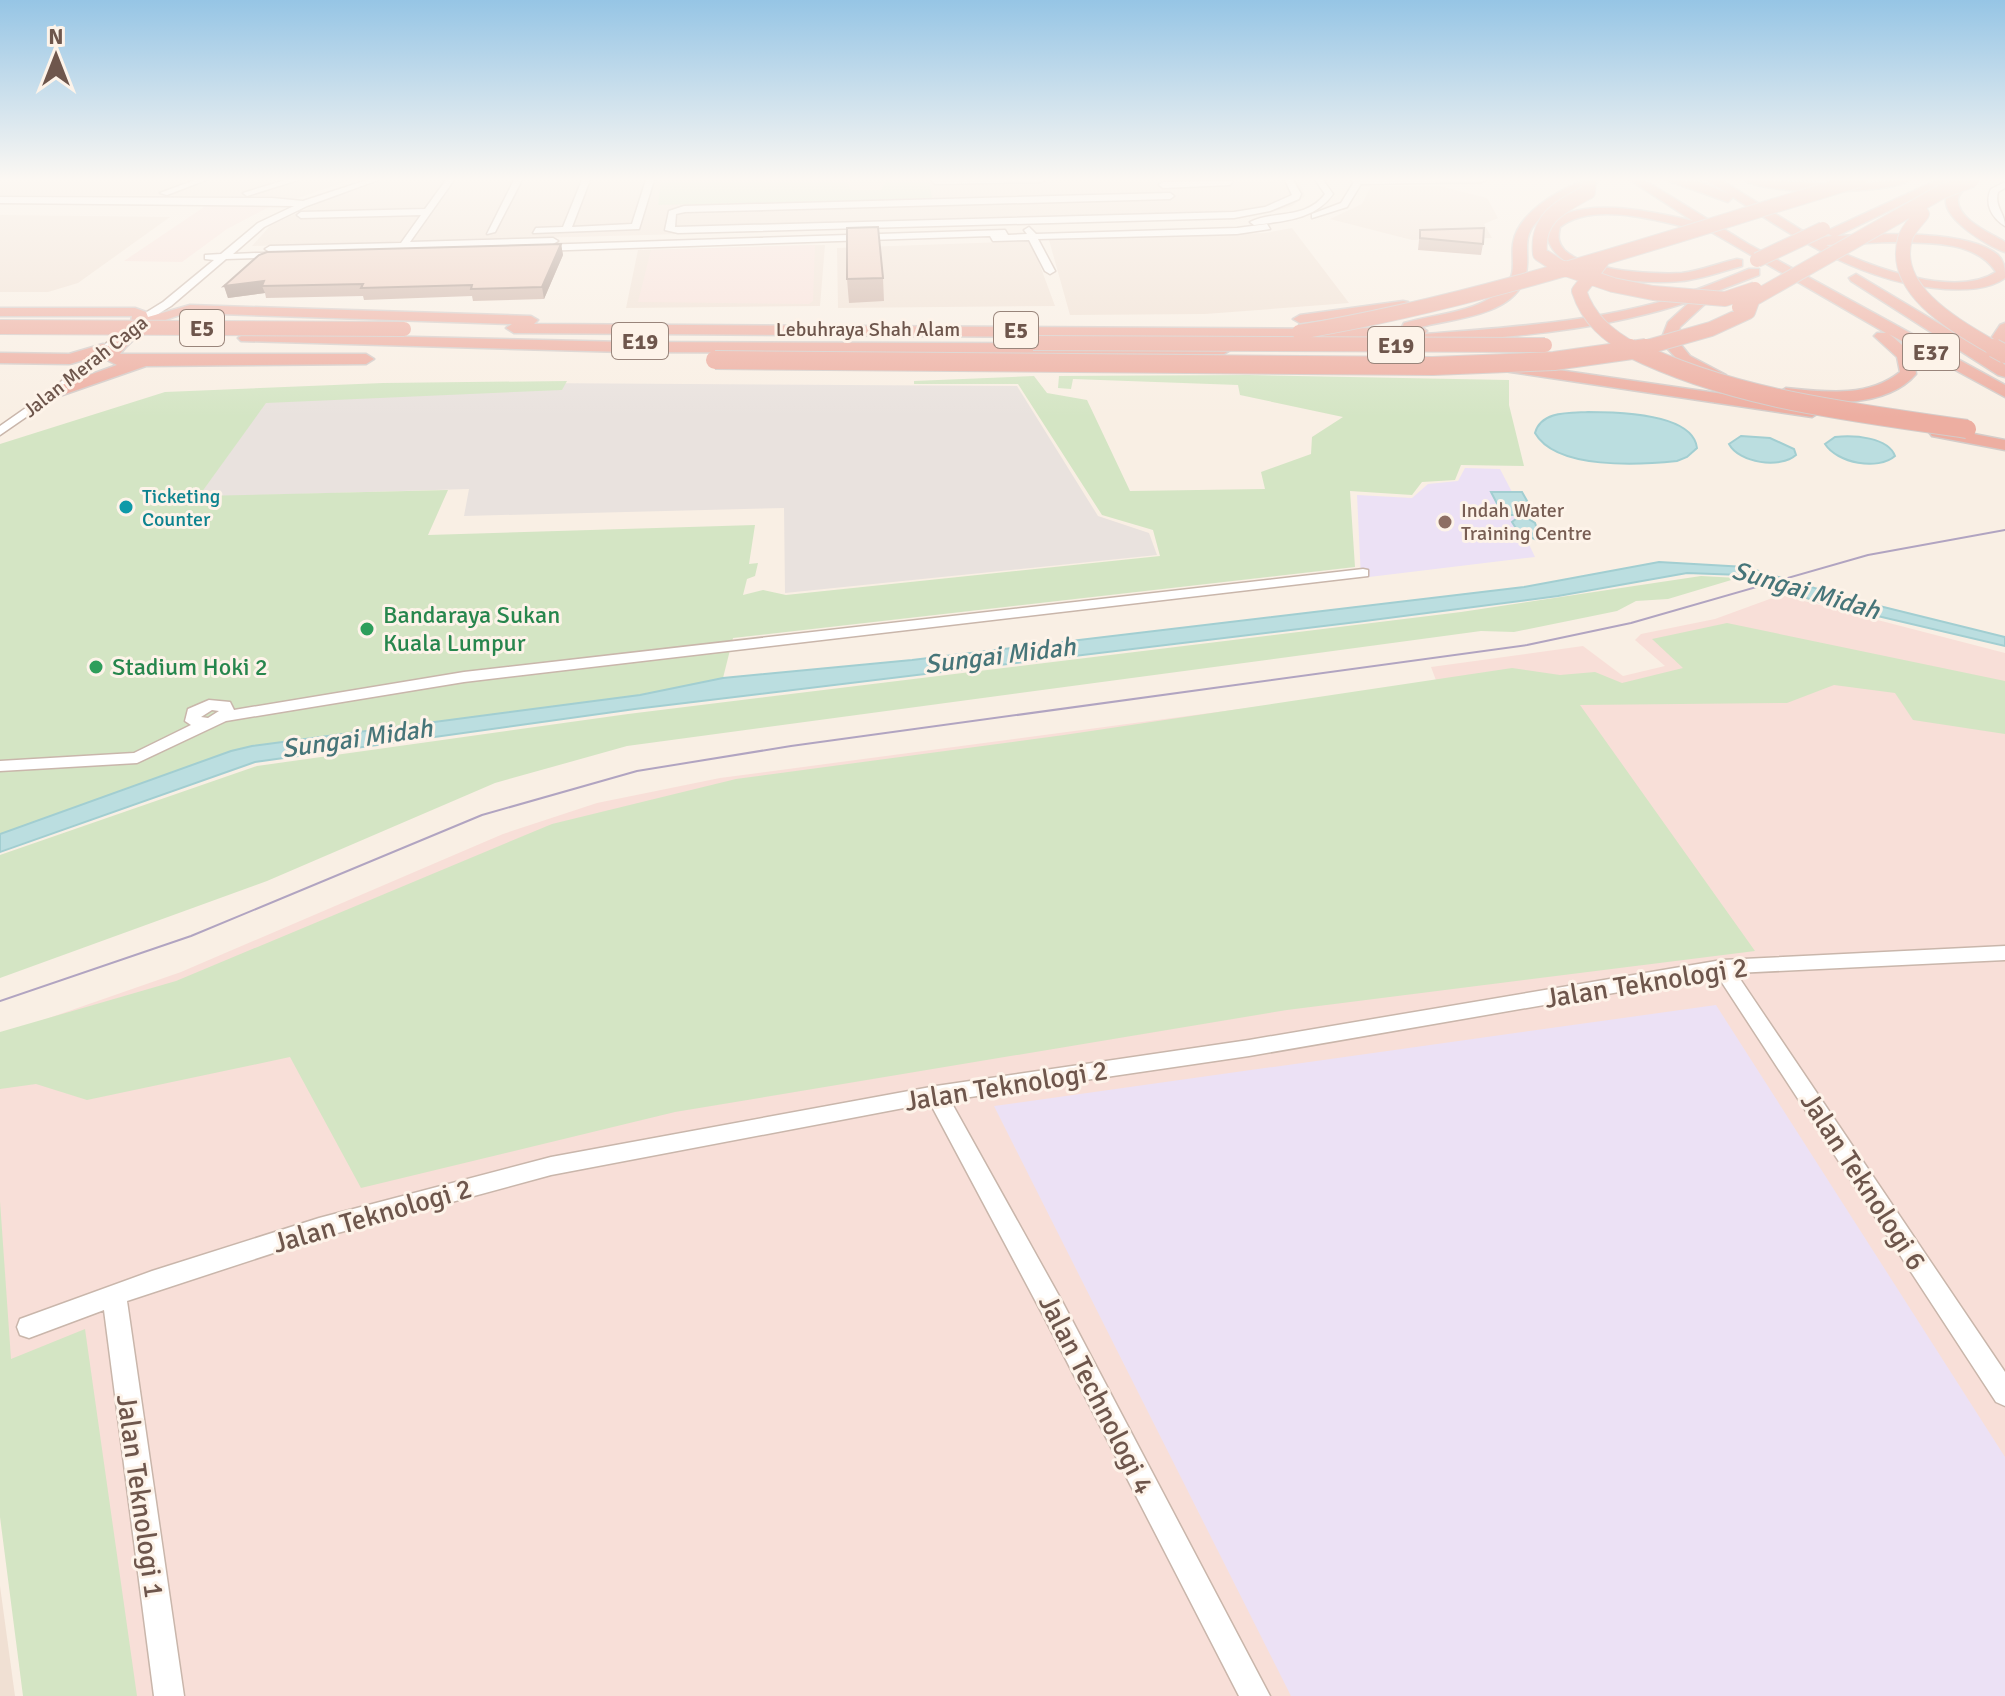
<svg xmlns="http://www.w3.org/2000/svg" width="2005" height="1696" font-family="Signika,sans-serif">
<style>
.residential{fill:#f0e0d3}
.commercial{fill:#f8dfd8}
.industrial{fill:#e9e2de}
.education{fill:#ece1f5}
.green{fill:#d4e5c4}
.water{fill:#bbdee0;stroke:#a2ced1;stroke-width:2}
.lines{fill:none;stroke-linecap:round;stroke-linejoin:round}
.minor-casing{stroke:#c9b6ab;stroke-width:3}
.highway-casing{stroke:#d4ccc9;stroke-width:3}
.minor{fill:#fff;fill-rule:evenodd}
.highway{fill:#edaea1;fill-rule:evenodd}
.tram{stroke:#b1a4c1;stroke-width:2}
.highway-bridge-far1-casing{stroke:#d4ccc9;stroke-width:16;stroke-linecap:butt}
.highway-bridge-casing{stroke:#d4ccc9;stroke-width:20;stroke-linecap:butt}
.highway-bridge-far1{stroke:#edaea1;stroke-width:14}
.highway-bridge{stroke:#edaea1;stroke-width:18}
.wall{fill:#cbafa3}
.shaded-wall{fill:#a58f85}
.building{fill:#ecccbe;stroke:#a58f85;stroke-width:2}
.culture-dot{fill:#0f9aa8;stroke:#fdf3e9;stroke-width:3}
.education-dot{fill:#8d6e63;stroke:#fdf3e9;stroke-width:3}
.leisure-dot{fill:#2e9e5b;stroke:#fdf3e9;stroke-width:3}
.labels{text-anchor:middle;stroke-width:6;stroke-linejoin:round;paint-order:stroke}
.far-street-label{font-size:20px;fill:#6e564c;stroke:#fdf3e9}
.far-culture-label{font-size:20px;fill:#0d838f;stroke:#fdf3e9;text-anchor:start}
.far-education-label{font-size:20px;fill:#785e54;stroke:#fdf3e9;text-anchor:start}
.shield{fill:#fdf3e9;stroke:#99857b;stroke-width:2}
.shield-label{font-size:22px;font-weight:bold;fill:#6e564c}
.leisure-label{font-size:24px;fill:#27864d;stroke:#fdf3e9;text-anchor:start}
.water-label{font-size:26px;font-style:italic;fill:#467579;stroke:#fdf3e9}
.near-street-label{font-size:28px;fill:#6e564c;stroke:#fdf3e9}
</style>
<rect width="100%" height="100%" fill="#f9efe4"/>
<path class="residential" d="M0,180H351L292,200L270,196L0,195Z
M384,180H1299L1305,196L1292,206L1272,212L1217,219L252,246L271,225L319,203Z
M1371,186H1439L1487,198L1498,218L1484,224L1492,238L1412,240L1330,219L1362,204Z
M0,215L170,217L78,283L48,292H0Z
M1292,228L1349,303L1205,314L1070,315L1049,240L1265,233Z
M1031,241L1055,306L838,308L837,248Z
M825,245L820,306L626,308L638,250Z
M0,1586L15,1696H0Z"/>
<path class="commercial" d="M207,205H273L227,229L182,262L124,261Z
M815,245L813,301L809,304L638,302L651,250Z
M1781,595L2005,653V1696H33L0,1376V1035L181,972L503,834L597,803L720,778L1437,683L1431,667L1583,646L1623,676L1665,666L1635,640L1641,634L1715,619Z"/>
<path class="industrial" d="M531,383L1017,386L1098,516L1149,533L1157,555L785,593L784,508L464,516L469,489L198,497L274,391Z"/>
<path class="education" d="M1465,468L1500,469L1512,492H1522L1535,515L1524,516L1535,523L1538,532L1534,534L1537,540L1525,536L1535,557L1361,578L1357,495L1412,498L1428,484L1458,481Z
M1716,1005L2005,1457V1696H1291L994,1106Z"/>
<path class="green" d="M661,180H846L851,190H881L887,180H929L932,199L658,205Z
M1249,375L1509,380V405L1524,466L1461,465L1455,480L1422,482L1412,495L1350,491L1355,567L733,638L723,678L640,695L252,746L231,751L0,834V444L165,392L383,383L567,381L562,390L266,403L199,496L448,490L428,535L755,525L749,564L758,563L755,576L747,579L743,595L763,590L786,595L1160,556L1153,530L1102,515L1018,384H914V381L1034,376L1047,393L1087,400L1130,491L1265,489L1261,472L1311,454L1312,437L1343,417L1240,395L1238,385L1073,379L1071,389L1058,388L1059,376Z
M1701,576L1738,578L1668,599L1636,601L1617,611L1514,632L1481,631L627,746L495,783L267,881L0,978V855L257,766L628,714L1461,612Z
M1727,623L2005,681V734L1913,720L1895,693L1834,685L1787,703L1580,705L1755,951L1287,1010L675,1112L361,1188L290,1057L87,1100L36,1084L0,1089V1032L176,981L552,824L736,779L1064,735L1512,668L1560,675L1595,672L1622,683L1683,668L1652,639Z
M0,1201L11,1359L85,1329L137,1696H23L0,1517Z"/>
<path class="water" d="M1588,412C1615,412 1693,413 1697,448L1687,457L1677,461C1640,465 1556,470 1535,433C1541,411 1569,413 1588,412Z
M1741,436L1770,438L1794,449L1796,455C1780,469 1739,463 1729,444Z
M1835,437C1854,435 1888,437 1895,456C1878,471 1837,463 1825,444Z
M1491,492H1522L1535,515L1524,516L1535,523L1538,532L1534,534L1537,540L1519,533L1512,522L1521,515H1503Z
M1659,562L1746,567L1847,598L2005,637V646L1818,602L1741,575L1687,573L1558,596L1357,622L635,709L255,762L0,852V834L231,751L252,746L640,695L723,678L912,660L1524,587Z"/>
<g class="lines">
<defs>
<path id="minor" d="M195,180H206L167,195L160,193Z
M285,180H298L247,196L243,193Z
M367,180H378L307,206L264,227L233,254L281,252L286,255L284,257L226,259L171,306L142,324L58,395L0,435V426L50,391L134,320L163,302L214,260L205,259V255L221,254L258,223L294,206L0,203V197L272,198L303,201Z
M446,180H454L410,242L553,238L558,241L553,244L270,252L265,249L270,246L401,243L421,215L301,218L297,215L301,212L425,209Z
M514,180H522L495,232L487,234Z
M582,180H590L572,227L632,224L646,180H654L639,229L533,233L536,228L563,227Z
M932,180H1045L1041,182L935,184Z
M1285,180H1293L1301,194L1299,199L1270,211L1234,218L678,233L665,230L669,211L684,206L1170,193L1174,196L1170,199L685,212L676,214L675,227L1234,212L1265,207L1292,195Z
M1315,180H1323L1333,194C1315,220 1283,221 1254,225L1250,222C1274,210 1306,220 1325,194Z
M1352,180H1486L1482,182L1361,184L1347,207L1312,218V214L1341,203L1354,182Z
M1233,181L1230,185L1163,188L1159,185L1163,182Z
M2005,182V188L1998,192C1994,207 2005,213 2005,226C1992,218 1984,204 1991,189Z
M1267,224L1270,229L1237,234L1038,239L1055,271L1050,274L1045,271L1029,240L993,241L990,236L539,251L534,248L539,245L1005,230L1008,235L1027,234L1024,230L1029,227L1036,234L1237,228Z
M1363,569L1368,570V576L464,682L226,721L137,763L0,771V761L134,753L191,725L185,721L188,709L209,700L230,702L234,710L464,672ZM212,710L219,711L208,718L201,717Z
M2005,946V960L1736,973L2005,1372V1406L1996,1402L1717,975L1249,1056L950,1100L1063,1303L1270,1696H1239L1045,1319L930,1103L551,1175L319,1238L127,1301L184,1696H154L104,1310L29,1338L20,1335L17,1327L20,1319L152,1271L319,1218L551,1157L936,1086L1249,1040L1722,960Z"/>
<path id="highway" d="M1584,180H1600C1579,196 1552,203 1534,225C1522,240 1530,256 1526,273C1518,316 1454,318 1421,327L1427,331L1425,334C1502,328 1581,323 1656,303C1688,294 1719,281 1749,269H1759V275L1704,296L1708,300L1706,303L1680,327L1677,340L1690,356L1726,375V381C1701,386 1674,358 1661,340L1668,322L1691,301C1599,332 1499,338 1403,345L1395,340L1399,336L1340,339L514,333L506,328L512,324L190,313C164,317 136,333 120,354H366L374,359L366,364L146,366L54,398L48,396L46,393L48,390L117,365L105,359L104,354L70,364L0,363V353L69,354L103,344L108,346L134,326L131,322L132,316H0V308H135L146,312L148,317L190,305L531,316L538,320L534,324L1340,329L1402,327L1404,323C1437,313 1482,313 1506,285C1517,274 1511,258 1513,244C1517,213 1558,191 1584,180Z
M1630,180H1644L1748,244L2005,385V397L1889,334C1903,345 1915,355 1916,374C1887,408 1821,406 1780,396L1778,393L1786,388C1824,392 1868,398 1900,372L1897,357L1874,336L1877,333H1886L1694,222V227L1689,228C1653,219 1592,202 1560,227C1559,232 1558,236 1559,240C1565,271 1657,275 1682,273C1700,271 1719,263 1737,259L1742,260V266C1722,271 1702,279 1681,281C1643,285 1542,279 1547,226C1577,194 1654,212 1693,221Z
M1666,180L1700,182L1729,194L1706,180H1721L1814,238L1832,236L1827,233L1829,230L1937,180H1952L1837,236C1876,234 1968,229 1998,255C2005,262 2005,270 2005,278C1988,290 1965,290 1945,289C1863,283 1800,241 1733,197L1728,202ZM1888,242C1923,243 1975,239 1996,272C1954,300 1866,265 1826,245Z
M1744,180L1846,184L1910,180C1888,195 1766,195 1744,180Z
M1962,180H1975C1970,185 1959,191 1958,199C1956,219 1992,234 2005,242V252C1989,247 1943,219 1946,199C1947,190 1955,185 1962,180Z
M1856,274L1998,359L2005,365V377L1998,375L1851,281L1849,278Z
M1403,301L1408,302V308L1300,323L1293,319L1300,315Z
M2005,323V360L1997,355L1992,337L2000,325Z
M246,333L625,342L1224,344L1232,349L1224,354L625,352L241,341L238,338Z
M1503,362L1812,407L1820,412L1812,417L1497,370V364Z
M1938,427L2005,440V450L1932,436L1929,432L1932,428Z"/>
</defs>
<use href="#minor" class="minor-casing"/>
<use href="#highway" class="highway-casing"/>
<use href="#minor" class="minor"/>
<use href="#highway" class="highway"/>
<path class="tram" d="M0,1001L191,936L482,815L637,771L791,746L1527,645L1631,623L1868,555L2005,530"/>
<defs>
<path id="highway-bridge-far1" d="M1589,180L1588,192C1560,207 1536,218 1540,254L1560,267L1613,285L1653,293L1725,299L1755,289
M1919,209L1922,214C1916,222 1907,230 1905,239C1890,292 1960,328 1997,350
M1604,258L1579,291C1588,319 1608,336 1634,350
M1757,260L1823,229
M1739,307L1941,192L1972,180
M0,327L404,329
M1299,332C1489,300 1674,235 1859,180
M1033,343L1545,345
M1637,350L1711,329L1748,312L1752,301"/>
<path id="highway-bridge" d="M1630,348C1735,400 1852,412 1967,429
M1994,348L2005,354
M715,360L1433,366L1554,361L1646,348"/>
</defs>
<use href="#highway-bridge-far1" class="highway-bridge-far1-casing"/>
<use href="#highway-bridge" class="highway-bridge-casing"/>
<use href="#highway-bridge-far1" class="highway-bridge-far1"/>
<use href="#highway-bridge" class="highway-bridge"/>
</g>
<path class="wall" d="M1420,230L1483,244L1481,255L1418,250Z
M561,244L563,255L544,299L473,301L472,296L364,300L363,296L266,298L265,293L228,298L224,286Z
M883,278L884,301L849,303L847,279Z"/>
<path class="shaded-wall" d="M561,244L563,255L544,299L542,287Z
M264,281L262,286L265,293L228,298L224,286Z"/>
<path class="building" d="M878,227L883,278L847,279V228Z
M1484,228L1483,244L1420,238V230Z
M561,244L542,287L471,289L472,285L361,288L363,284L262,286L264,281L224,286L259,255L267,252Z"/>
<linearGradient id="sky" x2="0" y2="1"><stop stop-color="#96c5e5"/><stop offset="0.43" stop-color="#fcf8f3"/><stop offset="1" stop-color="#fcf8f3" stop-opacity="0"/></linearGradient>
<rect width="2005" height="417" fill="url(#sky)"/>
<circle class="culture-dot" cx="126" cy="507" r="8"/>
<circle class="education-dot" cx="1445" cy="522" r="8"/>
<g class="leisure-dot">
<circle cx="367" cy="629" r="8"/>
<circle cx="96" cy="667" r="8"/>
</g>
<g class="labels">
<g class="far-street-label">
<text x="868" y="336">Lebuhraya Shah Alam</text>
<text transform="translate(85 366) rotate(-38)" y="7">Jalan Merah Caga</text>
</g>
<g class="far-culture-label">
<text x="142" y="503">Ticketing<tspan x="142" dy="23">Counter</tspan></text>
</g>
<g class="far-education-label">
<text x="1461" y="517">Indah Water<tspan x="1461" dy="23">Training Centre</tspan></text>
</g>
<g class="shield">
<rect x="180" y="310" width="44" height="36" rx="6"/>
<rect x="994" y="312" width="44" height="36" rx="6"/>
<rect x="612" y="323" width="56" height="36" rx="6"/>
<rect x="1368" y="327" width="56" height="36" rx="6"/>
<rect x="1903" y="334" width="56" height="36" rx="6"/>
</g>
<g class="shield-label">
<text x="202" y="336">E5</text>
<text x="1016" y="338">E5</text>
<text x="640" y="349">E19</text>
<text x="1396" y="353">E19</text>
<text x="1931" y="360">E37</text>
</g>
<g class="leisure-label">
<text x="383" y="623">Bandaraya Sukan<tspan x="383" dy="28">Kuala Lumpur</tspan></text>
<text x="112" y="675">Stadium Hoki 2</text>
</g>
<g class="water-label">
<text transform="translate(1806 590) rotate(16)" y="9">Sungai Midah</text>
<text transform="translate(1000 655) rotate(-7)" y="9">Sungai Midah</text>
<text transform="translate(357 738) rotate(-8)" y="9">Sungai Midah</text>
</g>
<g class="near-street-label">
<text transform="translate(1646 982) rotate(-9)" y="10">Jalan Teknologi 2</text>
<text transform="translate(1006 1085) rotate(-9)" y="10">Jalan Teknologi 2</text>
<text transform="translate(1864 1181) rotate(57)" y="10">Jalan Teknologi 6</text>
<text transform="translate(372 1215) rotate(-16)" y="10">Jalan Teknologi 2</text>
<text transform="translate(1097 1394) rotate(63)" y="10">Jalan Technologi 4</text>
<text transform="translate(141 1496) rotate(82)" y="10">Jalan Teknologi 1</text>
</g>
</g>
<g transform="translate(56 56)" stroke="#fdf3e9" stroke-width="6" paint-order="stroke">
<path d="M0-6L14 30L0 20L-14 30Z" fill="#6e564c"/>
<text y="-12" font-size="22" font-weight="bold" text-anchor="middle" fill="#6e564c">N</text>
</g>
</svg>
